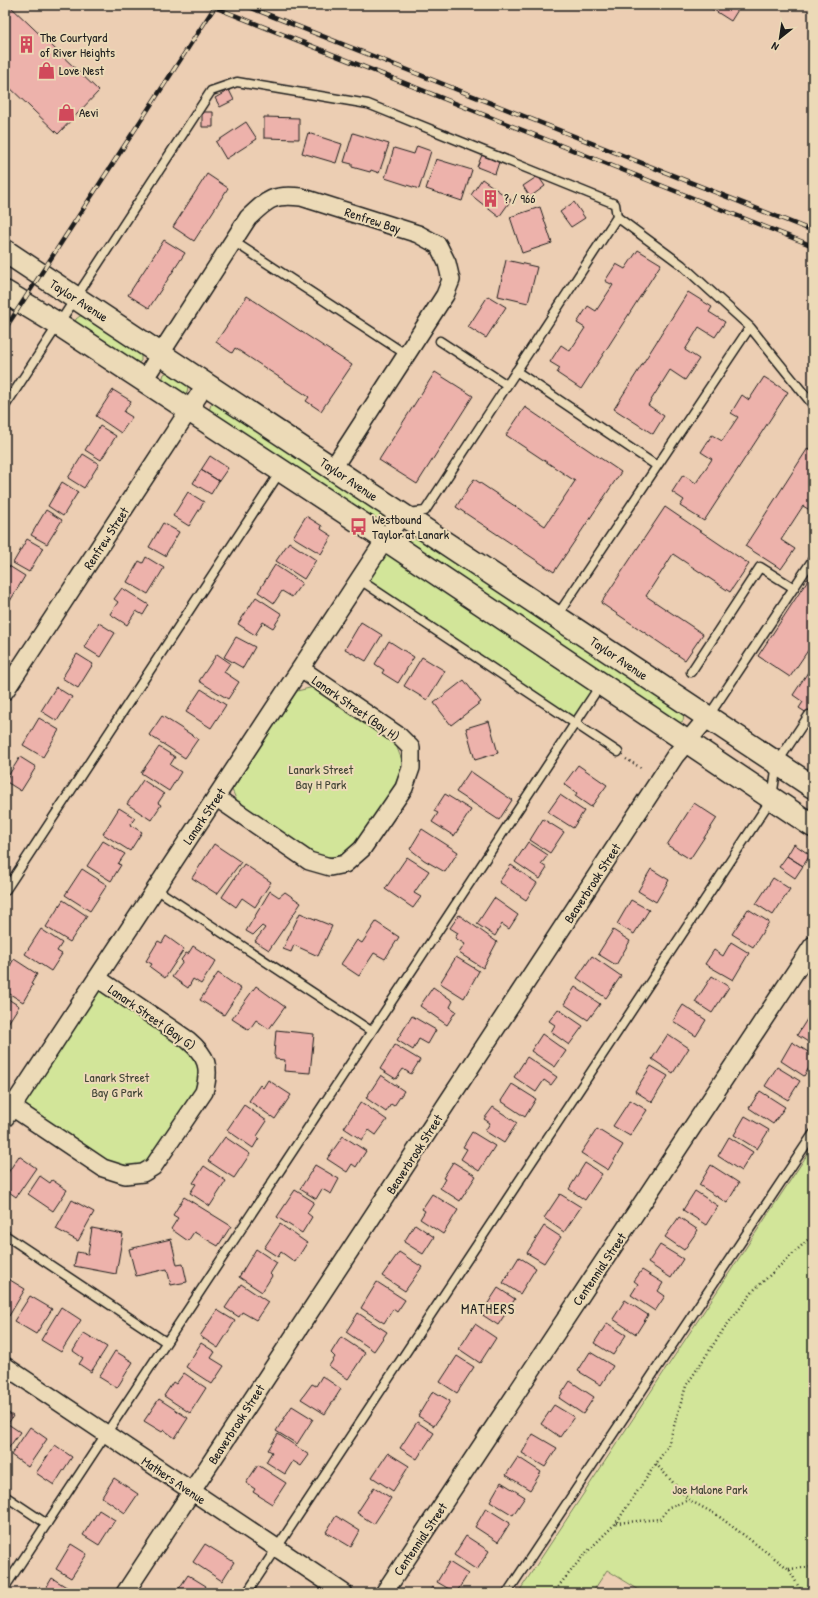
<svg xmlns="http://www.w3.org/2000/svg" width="818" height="1598" font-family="'Patrick Hand',sans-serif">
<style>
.green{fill:#d2e599;stroke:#77805a}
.building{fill:#edb2ab;stroke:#1c1c1c}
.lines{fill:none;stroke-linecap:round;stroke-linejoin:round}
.lane-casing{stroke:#1c1c1c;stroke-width:11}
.street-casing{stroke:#1c1c1c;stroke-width:20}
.secondary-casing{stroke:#1c1c1c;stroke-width:25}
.path{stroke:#1c1c1c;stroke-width:2.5;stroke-dasharray:1 3;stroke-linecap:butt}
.lane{stroke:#ecdab7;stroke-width:8}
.street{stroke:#ecdab7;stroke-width:17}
.secondary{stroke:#ecdab7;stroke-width:22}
.rail-casing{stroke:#1c1c1c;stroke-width:4.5}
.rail{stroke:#ecdab7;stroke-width:3;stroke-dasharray:9;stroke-linecap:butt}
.labels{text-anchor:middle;stroke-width:4;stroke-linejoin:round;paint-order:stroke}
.poi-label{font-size:13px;fill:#1c1c1c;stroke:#ecdab7;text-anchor:start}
.street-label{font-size:13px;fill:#1c1c1c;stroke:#ecdab7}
.park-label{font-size:13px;fill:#404435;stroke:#ecdab7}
.neighbourhood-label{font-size:14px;letter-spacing:1px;fill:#1c1c1c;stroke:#ecdab7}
</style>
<rect width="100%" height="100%" fill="#ecceb3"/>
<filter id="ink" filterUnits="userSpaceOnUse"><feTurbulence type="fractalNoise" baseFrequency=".025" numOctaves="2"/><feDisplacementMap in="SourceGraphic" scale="8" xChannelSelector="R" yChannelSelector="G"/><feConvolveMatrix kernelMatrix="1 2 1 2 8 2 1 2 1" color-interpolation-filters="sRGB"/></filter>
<g filter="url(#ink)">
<path class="green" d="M80,316H84L141,354V361L137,364L75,323L76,319Z
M168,372L188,386L187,393L183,395L162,381L164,374Z
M216,403L384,515L382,521L379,523L209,411L211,404Z
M409,532L684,715L683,721L679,723L404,538L405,534Z
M386,541L601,684L575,723L360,580Z
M314,687L394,740L403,763L394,788L356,845L337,857L315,856L238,803L232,790L297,691Z
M97,978L188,1040L208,1078L153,1167L125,1175L12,1107Z
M813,1146V1593H644L607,1570L592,1593H518Z"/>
<path class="building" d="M5,5H9L99,91L58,134L5,83Z
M706,5H741L731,21Z
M229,90L234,100L220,107L215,98Z
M202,112H213V127H202Z
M264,117L299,118V139L264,138Z
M246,122L257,139L226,159L216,142Z
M308,133L342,144L336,163L302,153Z
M353,133L389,144L379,173L371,170L370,172L352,167V164L344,162Z
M417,146L431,151L419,189L385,178L394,148L414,154Z
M482,155L499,162L495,174L477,167Z
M436,159L472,170L462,201L426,189Z
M207,174L228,188L194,241L173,227Z
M538,176L545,186L530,197L523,186Z
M482,179L511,200L499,217L471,195Z
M574,202L585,218L571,227L560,212Z
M540,207L552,243L522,253L510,217Z
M164,240L185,253L149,308L128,295Z
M638,250L661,264L581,389L557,373L560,368L550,362L561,345L570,351L585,328L577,323L588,306L596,311L613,285L605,281L616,264L625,269Z
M506,260L537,267L528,303L498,296Z
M688,292L712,307L709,312L725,322L715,337L699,327L685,350L699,359L685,380L670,370L648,405L664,416L653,434L614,409Z
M247,296L352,365L321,411L306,401L309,397L235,348L232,353L216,342Z
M488,296L506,307L486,338L468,327Z
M435,372L473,396L417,484L379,460Z
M764,377L788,392L704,521L680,506L684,500L672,492L683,475L696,483L712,459L701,452L712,435L722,441L738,417L731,413L742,395L749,400Z
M113,390L131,401L124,412L132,417L121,433L96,416Z
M525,407L621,472L554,572L456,507L474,479L545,526L575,481L506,435Z
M100,426L116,436L101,460L85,450Z
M808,448L813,452V512L803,506L781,540L795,549L781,569L745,546Z
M83,454L99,464L84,488L68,478Z
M210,456L228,468L219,481L201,470Z
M201,470L219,481L211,494L193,483Z
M62,482L78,492L63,516L48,506Z
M188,492L204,502L189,526L173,516Z
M665,507L749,564L730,592L673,554L646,596L703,634L685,660L601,603Z
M46,510L62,520L47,544L31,535Z
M306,516L322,526L321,529L332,536L321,554L293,537Z
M163,523L179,532L165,556L149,547Z
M27,539L43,548L29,572L13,563Z
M289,542L316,560L304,579L276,561Z
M146,557L164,568L148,594L127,582L139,561L143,563Z
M275,565L302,583L292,597L282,591L274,603L258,592Z
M9,566L25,576L10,601L5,597V574Z
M813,572V643L790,677L758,656Z
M122,588L149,605L143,615L136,611L127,625L110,614L118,602L114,599Z
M256,597L282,614L273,628L263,622L255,635L238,624Z
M361,622L382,635L366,661L345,649Z
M99,623L115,633L100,657L84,647Z
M236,637L255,647L243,668L224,657Z
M389,641L414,657L398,683L382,673L384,670L375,664Z
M77,654L93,664L78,688L62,678Z
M217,654L230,663L224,672L239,682L228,699L199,681Z
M422,657L445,671L427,700L404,686Z
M812,666L813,667V717L799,708L803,702L793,695Z
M464,680L481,702L451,725L434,703Z
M56,687L72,697L57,721L41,711Z
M201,689L226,705L211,728L186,712Z
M162,716L198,739L185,758L149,735Z
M39,718L59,730L43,757L23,745Z
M489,721L498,753L475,760L466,728Z
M159,747L175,757L170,765L181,772L169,791L141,773Z
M20,757L36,767L21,791L5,781Z
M578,765L607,785L591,807L575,796L577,793L564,784Z
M470,771L512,800L499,820L456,792Z
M143,780L164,794L158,803L161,805L151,820L127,804Z
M445,794L471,810L454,836L432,822L438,813L434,811Z
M560,795L584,811L573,828L548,812Z
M694,803L717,818L690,859L667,845Z
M119,808L135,818L130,825L142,832L130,851L103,834Z
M543,819L564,832L550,853L530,840Z
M422,829L458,852L445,872L424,860L410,849Z
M103,841L125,854L118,864L121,865L111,881L87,866Z
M528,842L548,855L541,864L547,868L540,879L515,862Z
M214,844L241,862L217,894L192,878Z
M794,844L810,855L803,866L787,856Z
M787,856L803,866L795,878L779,867Z
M407,857L429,871L414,893L421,897L413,908L385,889Z
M244,864L271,882L255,907L242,898L236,907L222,897Z
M511,865L537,883L526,900L499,882Z
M82,869L107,885L90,911L65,895Z
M651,869L669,880L656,902L638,891Z
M773,878L790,889L773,915L756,904Z
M270,891L279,897L285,892L301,903L269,950L255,941L265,928L262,926L253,935L246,931Z
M494,898L518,915L509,929L502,924L495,936L477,924Z
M63,900L87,916L70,942L46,927Z
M631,900L649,910L634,934L617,924Z
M748,909L769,922L753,947L732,934Z
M300,913L332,926L318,956L294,945L291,952L283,949Z
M459,915L497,942L483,968L459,953L465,944L455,938L458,933L450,928Z
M376,922L399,937L385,959L374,953L359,976L341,964L357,940L362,943Z
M41,929L62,943L57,951L62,954L51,971L25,954Z
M613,930L630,941L616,965L598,954Z
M166,936L184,949L165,978L150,967L152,964L146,961L158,941L162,943Z
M731,942L749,953L733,980L705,964L714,950L723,956Z
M193,946L216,961L201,984L193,979L188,988L172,977L183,962L181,960L186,953L188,954Z
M592,956L621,976L606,998L577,978Z
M456,957L479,971L464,998L440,983Z
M14,959L37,974L31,984L33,985L23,1002L5,991V974Z
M218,973L241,989L224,1015L200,1000Z
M712,976L729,987L712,1013L695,1002Z
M256,986L285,1007L269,1029L256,1020L249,1030L232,1019Z
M433,987L453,1001L450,1007L456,1011L447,1025L420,1006Z
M575,987L600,1004L588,1020L564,1004Z
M5,997L19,1006L5,1028Z
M683,1005L706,1020L696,1036L673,1021Z
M558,1009L583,1026L569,1045L551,1032L555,1025L549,1021Z
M811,1013L813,1014V1045L797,1035Z
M412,1016L436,1030L428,1044L419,1039L413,1050L397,1040Z
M276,1030L314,1034L310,1073L284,1071L285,1060L275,1059V1056L274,1055Z
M542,1034L566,1051L555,1067L531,1051Z
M668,1034L689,1048L673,1073L652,1059Z
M792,1042L813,1055V1061L804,1076L781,1061Z
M395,1045L420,1060L411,1074L403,1069L396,1079L380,1069Z
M527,1057L557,1077L551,1085L544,1080L536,1092L514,1077Z
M651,1066L668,1076L652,1102L635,1091Z
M777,1067L800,1081L788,1100L765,1086Z
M381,1075L404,1091L394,1106L391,1104L386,1112L366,1098Z
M268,1080L291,1095L275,1119L249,1101L260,1085L263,1088Z
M512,1084L536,1099L525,1117L501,1101Z
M760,1091L785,1107L773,1124L749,1108Z
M630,1100L647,1110L630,1136L613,1126Z
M361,1102L387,1120L376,1135L369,1130L362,1140L344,1128Z
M244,1105L267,1121L257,1136L259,1138L253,1148L227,1130Z
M493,1107L517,1123L504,1143L485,1131L490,1123L484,1119Z
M745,1116L769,1130L757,1149L734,1135Z
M597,1129L623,1145L608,1170L581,1153Z
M472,1132L495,1146L479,1171L461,1159L467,1149L463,1147Z
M343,1136L366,1151L356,1167L352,1164L347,1172L327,1159Z
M225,1137L250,1154L234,1178L208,1161Z
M729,1137L753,1152L741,1171L718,1156Z
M19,1156L36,1168L16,1197L5,1189V1177Z
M453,1162L476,1176L460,1201L440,1188L445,1179L443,1178Z
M585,1163L602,1174L585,1200L569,1189Z
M315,1165L339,1179L331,1194L322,1189L316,1199L300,1189Z
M711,1165L739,1183L727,1203L699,1185Z
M204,1166L226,1181L210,1206L190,1193L196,1184L193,1183Z
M40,1176L50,1183L52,1180L67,1190L53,1211L28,1194Z
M295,1190L314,1202L307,1213L312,1217L302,1233L277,1217Z
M695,1191L718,1206L706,1225L683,1210Z
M432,1194L458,1210L443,1234L420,1219L425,1211L422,1209Z
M560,1194L581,1207L564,1232L544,1218Z
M184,1197L231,1226L218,1246L194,1232L188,1241L171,1229L178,1218L173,1215Z
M72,1200L94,1212L78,1241L56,1229Z
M679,1217L698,1230L684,1250L665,1237Z
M280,1224L307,1243L295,1262L281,1252L278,1257L264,1248Z
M415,1224L434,1237L423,1254L404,1242Z
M544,1226L561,1237L544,1263L527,1253Z
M92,1228L123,1234L116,1274L74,1266L77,1252L88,1254Z
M171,1239L177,1265L183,1264L187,1282L171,1285L167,1269L136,1276L129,1249Z
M660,1245L683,1259L671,1278L648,1263Z
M256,1249L277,1263L270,1274L272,1276L262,1292L239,1277Z
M399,1252L422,1267L405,1291L382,1276Z
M519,1257L536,1268L520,1294L503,1283Z
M642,1270L663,1283L658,1291L665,1296L655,1311L631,1295L638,1284L634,1281Z
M5,1277L25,1289L9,1316L5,1313Z
M377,1282L405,1300L397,1312L393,1309L384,1323L361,1308Z
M241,1284L268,1302L256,1320L242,1312L239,1317L225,1308Z
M498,1288L515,1299L498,1325L481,1314Z
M30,1296L52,1309L36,1334L14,1321Z
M625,1300L648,1315L636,1334L613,1319Z
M61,1307L81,1320L61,1352L41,1340Z
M217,1310L235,1321L218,1348L200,1336Z
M358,1313L387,1332L374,1351L346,1332Z
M607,1323L626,1335L613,1355L594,1343Z
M475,1324L496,1338L480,1363L459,1349Z
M84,1333L107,1347L91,1372L79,1364L83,1358L73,1351Z
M341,1337L365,1353L348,1379L329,1366L335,1357L331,1353Z
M201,1343L215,1352L211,1358L224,1366L212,1384L186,1367Z
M115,1351L133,1362L117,1388L99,1377Z
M590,1352L613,1366L601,1385L578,1371Z
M457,1356L474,1367L457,1393L440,1382Z
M184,1373L206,1388L190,1413L164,1396L173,1382L176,1384Z
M322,1376L341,1389L325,1414L301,1399L312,1384L316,1386Z
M570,1381L594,1397L583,1414L559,1398Z
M433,1391L450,1401L434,1426L418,1416Z
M159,1399L188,1418L175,1438L164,1430L162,1432L144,1421Z
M554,1405L574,1417L560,1437L541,1424Z
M292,1406L313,1419L297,1444L276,1431Z
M5,1411L13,1416L8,1424L20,1432L8,1449L5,1447Z
M417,1422L434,1433L417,1459L400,1448Z
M30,1427L47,1439L28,1467L11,1455Z
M278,1434L309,1455L301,1466L293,1461L285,1474L266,1462L272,1452L268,1450Z
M533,1434L557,1448L545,1467L522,1453Z
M55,1445L72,1457L54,1485L36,1473Z
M388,1453L409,1466L393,1491L372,1477Z
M518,1457L541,1472L530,1490L506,1475Z
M258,1465L286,1483L272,1504L253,1492L255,1489L246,1483Z
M114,1478L138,1494L125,1513L102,1497Z
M501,1482L525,1497L513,1515L490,1501Z
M374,1487L391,1498L374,1524L357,1513Z
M486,1508L510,1523L498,1542L475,1527Z
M99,1510L115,1520L99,1545L83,1535Z
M336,1516L360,1531L351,1547L326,1532Z
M466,1536L489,1551L477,1570L454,1555Z
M71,1544L87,1554L71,1578L56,1569Z
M205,1544L234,1562L222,1581L193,1562Z
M449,1562L468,1574L456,1593L437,1582Z
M188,1575L206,1586L202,1593H176Z
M52,1578L68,1588L65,1593H43Z
M432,1587L442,1593H429Z"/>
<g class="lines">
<defs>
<path id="lane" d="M617,217L682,265L750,327L813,405
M233,241L407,355
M440,341L507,385
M516,371L657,466
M5,406L211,91L237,82L368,104L615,204L617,217L425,511L407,513
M360,580L618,752
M557,616L750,327
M691,672L760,567L794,588
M708,717L813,559
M156,889L371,1031
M5,891L280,472
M5,1235L166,1342
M5,1496L47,1524
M5,1587L601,684
M247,1593L772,798L777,763L809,715
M507,1593L813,1134"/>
<path id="street" d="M143,381L248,218C268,199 273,194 301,197L418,234L438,245L447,263L451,280L445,295L333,468
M5,691L206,384
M217,798L309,861L330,867L345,864L362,849L404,788L411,768V748L399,736L301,669
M12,1107L103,1168L125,1175L143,1173L153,1167L204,1092C211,1067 207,1056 188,1040L97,978
M5,1118L402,514
M5,1366L344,1593
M125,1593L675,756L708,717
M384,1593L813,945"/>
<path id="secondary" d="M5,251L813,787
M5,292L58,324L367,527L813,826"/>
</defs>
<use href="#lane" class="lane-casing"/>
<use href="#street" class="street-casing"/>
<use href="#secondary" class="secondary-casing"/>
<path class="path" d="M626,759L641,768
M656,1464L689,1500L717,1515L789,1569L802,1593
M616,1523L660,1519L669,1507L689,1500
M789,1569L813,1567
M553,1593L583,1556L616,1523L668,1446L686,1386L723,1330L755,1289L813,1235
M805,1593L813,1585"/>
<use href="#lane" class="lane"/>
<use href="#street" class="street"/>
<use href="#secondary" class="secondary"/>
<defs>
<path id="rail" d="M209,5L813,246
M244,5L813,231
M5,329L216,5"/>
</defs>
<use href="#rail" class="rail-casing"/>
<use href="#rail" class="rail"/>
</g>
</g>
<defs>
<symbol id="building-bare" viewBox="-9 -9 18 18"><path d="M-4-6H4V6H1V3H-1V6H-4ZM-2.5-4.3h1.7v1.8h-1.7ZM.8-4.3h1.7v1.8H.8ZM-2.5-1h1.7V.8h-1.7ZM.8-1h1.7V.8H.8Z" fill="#d1495b" stroke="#ecdab7" stroke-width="2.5" paint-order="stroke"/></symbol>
<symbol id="shop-bare" viewBox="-9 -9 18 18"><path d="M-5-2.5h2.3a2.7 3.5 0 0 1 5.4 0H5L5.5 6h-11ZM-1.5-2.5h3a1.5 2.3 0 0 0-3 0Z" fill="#d1495b" stroke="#ecdab7" stroke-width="2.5" paint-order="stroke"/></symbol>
<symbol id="bus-bare" viewBox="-9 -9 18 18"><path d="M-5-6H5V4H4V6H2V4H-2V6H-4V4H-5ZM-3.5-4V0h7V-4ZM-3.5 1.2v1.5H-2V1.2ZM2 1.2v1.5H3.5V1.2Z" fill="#d1495b" stroke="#ecdab7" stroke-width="2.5" paint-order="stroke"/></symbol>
</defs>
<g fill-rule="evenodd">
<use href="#building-bare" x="14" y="32" width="25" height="25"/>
<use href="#shop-bare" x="34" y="58" width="25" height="25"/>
<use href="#shop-bare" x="54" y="100" width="25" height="25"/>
<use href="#building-bare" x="478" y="186" width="25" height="25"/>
<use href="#bus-bare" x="346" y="514" width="25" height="25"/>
</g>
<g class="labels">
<g class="poi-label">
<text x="40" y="42">The Courtyard<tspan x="40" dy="15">of River Heights</tspan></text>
<text x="59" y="75">Love Nest</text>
<text x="79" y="117">Aevi</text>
<text x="504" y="203">? / 966</text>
<text x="372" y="524">Westbound<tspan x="372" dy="15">Taylor at Lanark</tspan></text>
</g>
<g class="street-label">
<text transform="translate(373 220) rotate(18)" y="5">Renfrew Bay</text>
<text transform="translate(79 300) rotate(33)" y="5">Taylor Avenue</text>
<text transform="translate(349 479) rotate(34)" y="5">Taylor Avenue</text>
<text transform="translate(106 538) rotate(-57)" y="5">Renfrew Street</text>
<text transform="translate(619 658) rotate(34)" y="5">Taylor Avenue</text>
<text transform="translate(356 708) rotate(35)" y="5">Lanark Street (Bay H)</text>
<text transform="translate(204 816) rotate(-56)" y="5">Lanark Street</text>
<text transform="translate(592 883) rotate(-57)" y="5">Beaverbrook Street</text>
<text transform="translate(152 1017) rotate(35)" y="5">Lanark Street (Bay G)</text>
<text transform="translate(414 1154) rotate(-57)" y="5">Beaverbrook Street</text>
<text transform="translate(599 1269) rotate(-56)" y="5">Centennial Street</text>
<text transform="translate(236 1424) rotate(-57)" y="5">Beaverbrook Street</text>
<text transform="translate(174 1480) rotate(34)" y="5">Mathers Avenue</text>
<text transform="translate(420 1539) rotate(-56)" y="5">Centennial Street</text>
</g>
<g class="park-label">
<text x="321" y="774">Lanark Street<tspan x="321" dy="15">Bay H Park</tspan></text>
<text x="117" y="1082">Lanark Street<tspan x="117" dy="15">Bay G Park</tspan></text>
<text x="710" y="1494">Joe Malone Park</text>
</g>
<g class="neighbourhood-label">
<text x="488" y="1314">MATHERS</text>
</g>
</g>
<rect width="818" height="1598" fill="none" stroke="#ecdab7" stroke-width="20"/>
<rect x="10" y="10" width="798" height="1578" fill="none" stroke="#1c1c1c" stroke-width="1.5" filter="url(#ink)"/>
<g transform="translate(780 38) rotate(210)" stroke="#ecdab7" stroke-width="3" paint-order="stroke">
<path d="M0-3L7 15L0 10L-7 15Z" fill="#1c1c1c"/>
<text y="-6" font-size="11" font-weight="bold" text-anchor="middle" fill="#1c1c1c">N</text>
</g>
</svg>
